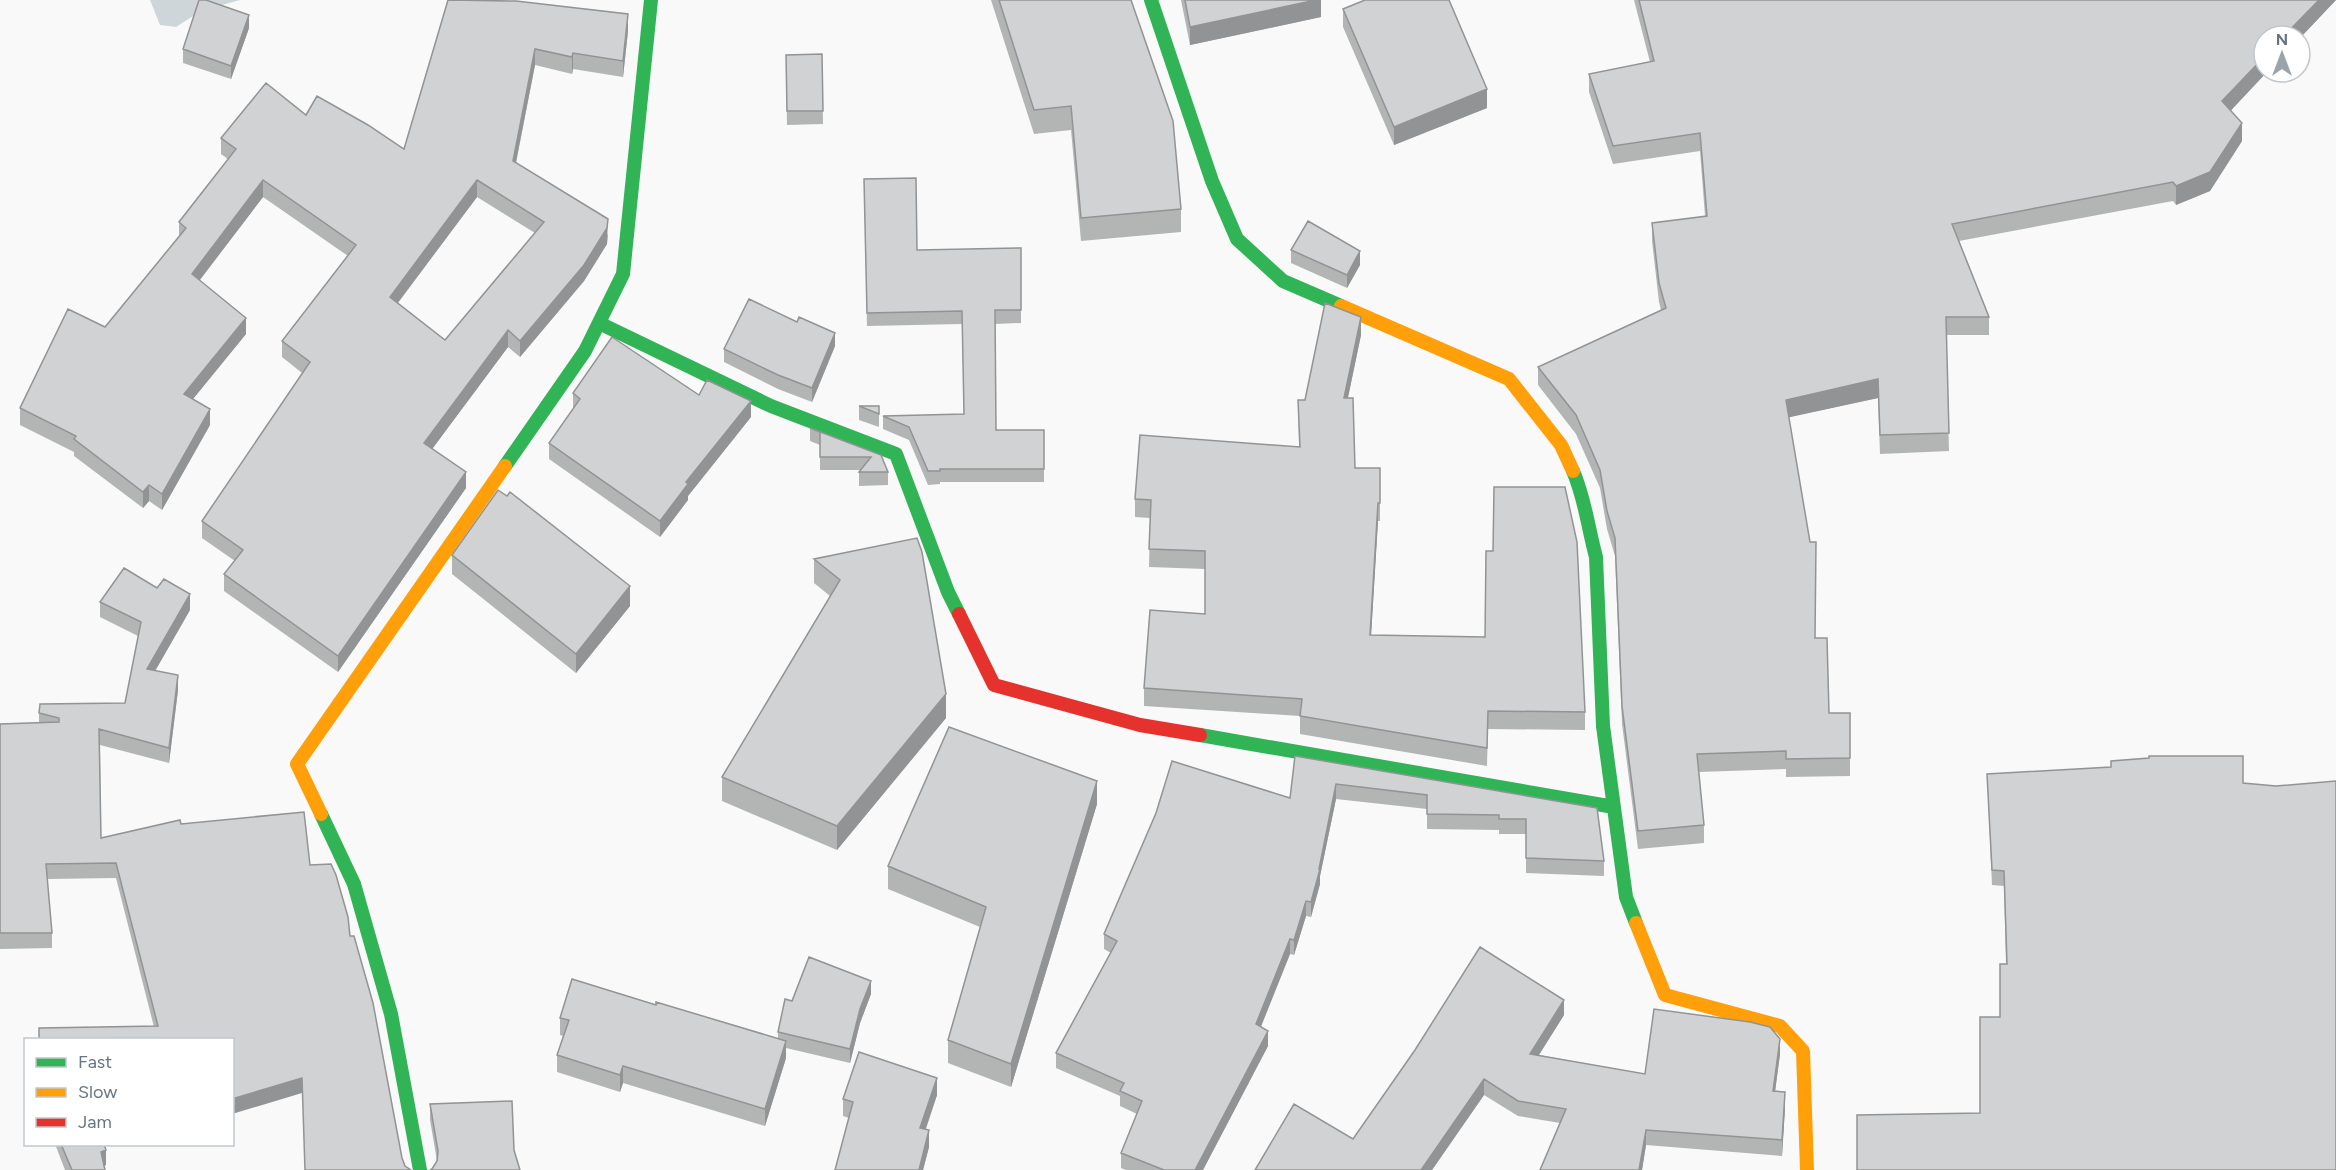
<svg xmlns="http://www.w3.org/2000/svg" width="2336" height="1170" font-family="Figtree,sans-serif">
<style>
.water{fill:#ced6d9}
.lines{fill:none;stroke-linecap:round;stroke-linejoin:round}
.fast{stroke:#30b455;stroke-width:14}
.slow{stroke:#ff9f0a;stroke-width:14}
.jam{stroke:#e5322d;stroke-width:14}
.wall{fill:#b3b5b5;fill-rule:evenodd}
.shaded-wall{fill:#929394}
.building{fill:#d0d2d3;stroke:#929394;stroke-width:1.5;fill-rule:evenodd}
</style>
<rect width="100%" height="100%" fill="#f9f9f9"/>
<path class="water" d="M150,0H240L201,11L176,27L160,25Z"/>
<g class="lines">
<path class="fast" d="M1151,0L1212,181L1237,239L1283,281L1341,306
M599,323L771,406L896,454L948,592L959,614
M505,466L585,351L623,274L651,0
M1573,471C1585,498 1588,528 1596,557L1603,726L1626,897L1636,923
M1200,735L1614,807
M321,814L354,884L391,1014L420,1170"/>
<path class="slow" d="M1341,306L1509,379L1561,445L1573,471
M321,814L297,764L505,466
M1636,923L1665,995L1780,1026L1803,1051L1807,1170"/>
<path class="jam" d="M959,614L994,685L1140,725L1200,735"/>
</g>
<path class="wall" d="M448,0L628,31L623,77L573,69L572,74L535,65L516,163L608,235L607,244L584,281L520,357L508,347L432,449L466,488L338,672L224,591V574L235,561L202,538V521L302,373L282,357V341L348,256L263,197L200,280L246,334L193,399L210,425L162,510L149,501L143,508L74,456V452L20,425V408L105,327L179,237V222L228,159L221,154V138L306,115L404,149ZM477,197L535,233L445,340L398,303Z
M991,0H1131L1181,209V232L1081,241L1071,130L1034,134Z
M1181,0H1321V17L1190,45Z
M1634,0H2336L2300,38V36L2264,72H2267L2230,111L2242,141L2210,191L2176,205L2173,201L1959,241L1989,317V335H1946L1949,451L1880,454L1878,398L1789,417L1815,638L1829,713H1850V776L1786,777V769L1699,772L1704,825V843L1638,849L1622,724L1615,556L1607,529L1600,488L1576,434L1538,385V367L1661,310L1659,302L1652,241V223L1705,216L1700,151L1613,164L1589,92V74L1650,62Z
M1343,9L1487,108L1394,145L1343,27Z
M249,28L231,79L183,63V49Z
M822,54L823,124L787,125L786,55Z
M864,179L917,250L1021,248V323L995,324L996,430H1044V482H940V484L928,485L909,440L883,429V416L964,414L962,324L867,326Z
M1291,250L1360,265L1347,288L1291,263Z
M1361,335L1348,398L1355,468H1380V521H1378L1371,635L1585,712V730L1488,729L1487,766L1300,734V716L1144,706V688L1205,614V569L1149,567L1150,518L1135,517V499L1299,446L1298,400H1305Z
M835,346L812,402L778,389L724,362V349Z
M573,393L699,395L751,417L688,496V500L660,537L549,459V443L573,409Z
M859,406H879V427L859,420Z
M810,428L881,455L888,472V485L859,486V472L860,470H820V445L810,441Z
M922,552L946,718L837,850L722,801V777L830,596L814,583V559Z
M452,555L630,606L576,673L452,574Z
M100,602L190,610L155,671L178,690L169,763L100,745L101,838L181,824L302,1093L232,1040L154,1027L116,878L47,879L52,933V948L0,949V724L39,723V713L125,703L138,636L100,617Z
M1295,756L1597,808L1604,861V876L1526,873V834H1499V830L1427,829V809L1336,799L1320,876V884L1311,917L1306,916L1294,955L1290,954L1261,1026L1268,1046L1203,1170H1126L1121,1168V1153L1137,1114L1120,1106V1096L1056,1068V1053L1111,953L1104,949V934L1290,798Z
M1987,774L2243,783L2276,786L1980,1113L2000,1017L2006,964L2004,886L1992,885Z
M1097,804L1011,1087L948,1063V1040L980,927L888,889V866Z
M871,994L860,1023L850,1063L786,1048V1058L765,1126L623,1083L620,1092L557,1072V1055L563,1036L560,1035V1018L656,1005L778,1039V1032L792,1001Z
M1564,1015L1539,1055L1645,1074L1780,1054L1775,1092L1785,1108L1782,1156L1646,1145L1642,1170H1540L1560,1123L1518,1116L1484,1095L1432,1170H1255L1353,1139Z
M937,1095L926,1129L929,1147L923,1170H835L849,1118L843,1116V1099Z
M430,1104L514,1150L432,1169L437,1161L430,1120Z
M55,1144H104L106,1165L104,1166L105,1170H65Z"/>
<path class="shaded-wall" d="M1316,0H1321V17L1190,45V27Z
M2319,0H2336L2300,38V36H2284Z
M628,14V31L623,77V61Z
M249,15V28L231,79V66Z
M535,49V65L513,177V161Z
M573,53V69L572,74V57Z
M2264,57V72H2267L2222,120V101Z
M1487,89V108L1394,145V127Z
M2242,123V141L2210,191L2176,205V186Z
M263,180V197L192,290V274Z
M477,180V197L390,313V297Z
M608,219L607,244L584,281L520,357V341Z
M1360,251V265L1347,288V275Z
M1361,317V335L1344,416V398Z
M246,318V334L184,410V394Z
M508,330V347L424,460V443Z
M835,333V346L812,402V388Z
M1878,379V398L1786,418V400Z
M751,401V417L688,496V500L660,537V521L686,482Z
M210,409V425L162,510V494Z
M466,472V488L338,672V656Z
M149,485V501L143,508V492Z
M1378,503V521L1370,653V635Z
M630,586V606L576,673V654Z
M190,594V610L147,685V669Z
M178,675V690L169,763V748Z
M946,694V718L837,850V826Z
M1097,781V804L1011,1087V1064Z
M1336,784V799L1320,876V884L1311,917V902Z
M1306,901V916L1294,955V940Z
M1290,939V954L1256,1039V1024Z
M871,981V994L860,1023L850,1063V1049L860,1009Z
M1564,1000V1015L1530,1069V1054Z
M1268,1031V1046L1203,1170H1195Z
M1780,1039V1054L1773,1107V1091Z
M786,1041V1058L765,1126V1109Z
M623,1066V1083L620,1092V1075Z
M302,1078V1093L232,1114V1099Z
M937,1078V1095L920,1145V1128Z
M1484,1079V1095L1432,1170H1421Z
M1785,1092V1108L1782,1156V1140Z
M929,1130V1147L923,1170H919Z
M1646,1130V1145L1642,1170H1639Z
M106,1150V1165L101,1167V1152Z"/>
<path class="building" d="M199,0H206L249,15L231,66L183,49Z
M448,0L516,1L628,14L623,61L573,53L572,57L535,49L513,161L608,219L607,228L584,265L520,341L508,330L424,443L466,472L338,656L224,574L243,550L202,521L310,362L282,341L356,245L263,180L192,274L246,318L184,394L210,409L162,494L149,485L143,492L74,439L76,436L20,408L68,309L105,327L186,228L179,222L236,149L221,138L266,83L306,115L317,96L368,125L404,149ZM477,180L544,222L445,340L390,297Z
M999,0H1131L1173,121L1181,209L1081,218L1071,106L1034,110Z
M1185,0H1316L1190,27Z
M1365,0H1449L1487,89L1394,127L1343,9Z
M1639,0H2319L2284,36H2264V57L2222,101L2242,123L2210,172L2176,186L2173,182L1952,224L1989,317H1946L1949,433L1880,435L1878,379L1786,400L1810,542H1816L1815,638H1827L1829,713H1850V758L1786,759V751L1697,754L1704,825L1638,831L1622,706L1615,538L1607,511L1600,470L1576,415L1538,367L1666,308L1659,283L1652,223L1707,216L1700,133L1613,146L1589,74L1654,61Z
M822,54L823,111H787L786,55Z
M916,178L917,250L1021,248V310H995L996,430H1044V469H940V471H928L909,427L883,416L964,414L962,311L867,313L864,179Z
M1308,221L1360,251L1347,275L1291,250Z
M749,299L797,322L799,317L835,333L812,388L778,375L724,349Z
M1325,303L1361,317L1344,398H1353L1355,468H1380V503H1378L1370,635L1485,637L1486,551H1493L1494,487H1565L1577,542L1585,712L1488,711L1487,748L1300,716L1302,699L1144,688L1150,610L1205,614V551L1149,549L1151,500L1135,499L1140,435L1300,447L1298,400H1305Z
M612,337L699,395L707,380L751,401L686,482L688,484L660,521L549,443L580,399L573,393Z
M859,406H879V414Z
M810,428L881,455L888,472H859L871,457H820V432Z
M498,490L507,496L510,492L630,586L576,654L452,555Z
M917,538L922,552L946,694L837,826L722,777L840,580L814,559Z
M124,568L157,588L164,579L190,594L147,669L178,675L169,748L99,729L101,838L180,820L181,824L304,812L310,865L331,864L336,875L348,917L350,936H354L373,1003L402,1158L405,1166L411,1170H305L302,1078L232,1099V1040H39V1028L158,1026L116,863L46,864L52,933H0V724L59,722V718L39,713L40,704L125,703L141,622L100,602Z
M949,727L1097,781L1011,1064L948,1040L986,907L888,866Z
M1295,756L1597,808L1604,861L1526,858V819H1499V815L1427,814V795L1336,784L1319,869H1320L1311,902L1306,901L1294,940L1290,939L1256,1024L1268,1031L1195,1170H1164L1121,1153L1142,1101L1120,1091L1124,1083L1056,1053L1117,941L1104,934L1156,813L1172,761L1290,798Z
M2149,756H2243V783L2276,786L2336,781V1170H1857V1115L1980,1113V1017H2000V964H2007L2004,871L1992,870L1987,774L2111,767V761L2149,758Z
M1480,947L1564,1000L1530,1054L1645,1074L1654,1009L1750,1022L1770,1027L1780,1039L1773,1091L1785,1092L1782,1140L1646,1130L1639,1170H1540L1566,1109L1518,1101L1484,1079L1421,1170H1422H1255L1294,1104L1353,1139L1415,1050Z
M809,957L871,981L860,1009L850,1049L778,1032L785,999L792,1001Z
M572,979L656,1005V1002L786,1041L765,1109L623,1066L620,1075L557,1055L569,1020L560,1018Z
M859,1052L937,1078L920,1128L929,1130L919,1170H835L853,1102L843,1099Z
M512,1101L514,1150L520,1170H430L432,1169L437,1161L438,1151L430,1104Z
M61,1144H104L106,1150L101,1152L105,1170H72Z"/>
<rect x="24" y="1038" width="210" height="108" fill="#ffffff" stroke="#c1c8cd" stroke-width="1.5"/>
<rect x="36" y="1058" width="30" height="9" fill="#30b455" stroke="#c1c8cd" stroke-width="1.5"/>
<text x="78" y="1068" font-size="18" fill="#657683">Fast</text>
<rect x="36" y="1088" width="30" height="9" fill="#ff9f0a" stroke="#c1c8cd" stroke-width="1.5"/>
<text x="78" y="1098" font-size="18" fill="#657683">Slow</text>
<rect x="36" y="1118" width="30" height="9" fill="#e5322d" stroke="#c1c8cd" stroke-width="1.5"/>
<text x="78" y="1128" font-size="18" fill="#657683">Jam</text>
<g transform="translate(2282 54)"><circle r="28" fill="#ffffff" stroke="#c1c8cd" stroke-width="1.5"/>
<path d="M0-4.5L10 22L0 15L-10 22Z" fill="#99a4ac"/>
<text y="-9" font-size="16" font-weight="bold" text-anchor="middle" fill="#657683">N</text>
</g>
</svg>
